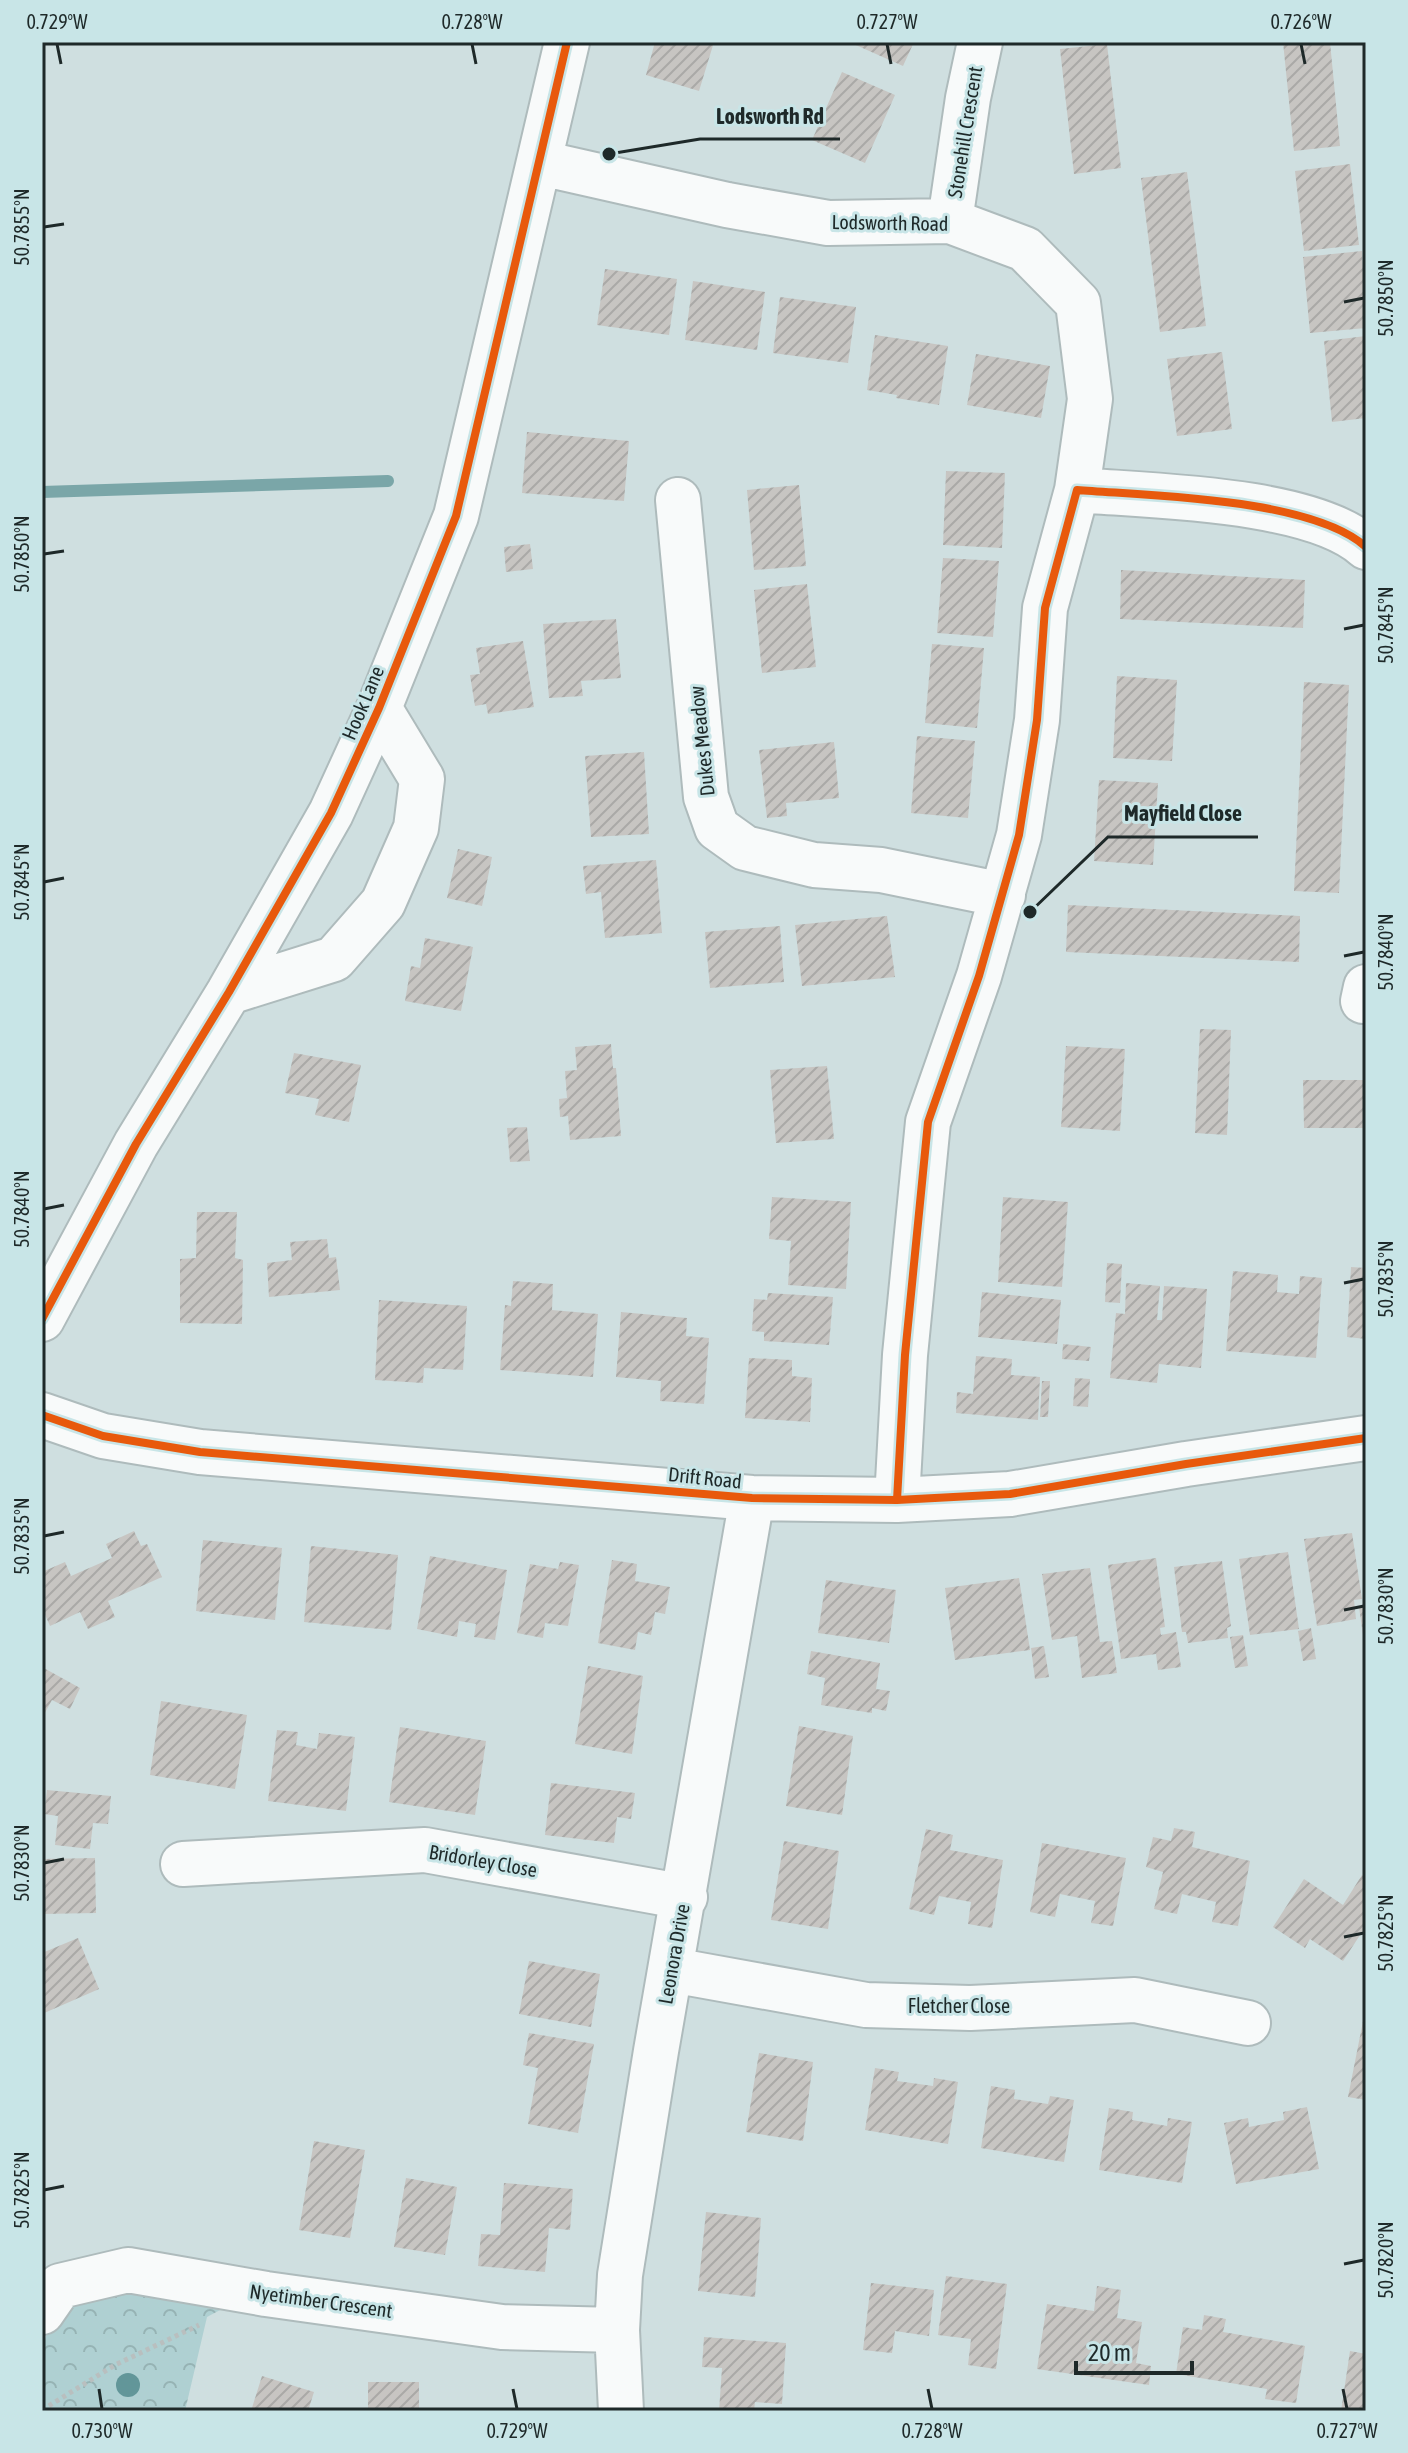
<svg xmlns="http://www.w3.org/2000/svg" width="1408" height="2453" font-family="'Asap Condensed',sans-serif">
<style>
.park{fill:url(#park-crowns)}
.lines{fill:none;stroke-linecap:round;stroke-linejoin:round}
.stream{stroke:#7aa6a8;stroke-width:12}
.building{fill:url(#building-hatch)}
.minor-casing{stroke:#aebbbc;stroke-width:48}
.path{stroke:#b9bfbf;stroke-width:5;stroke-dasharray:4 4;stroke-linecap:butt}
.minor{stroke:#f8fafa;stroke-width:44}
.cycleway-casing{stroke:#c8e5e7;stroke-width:13}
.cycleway{stroke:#e8590c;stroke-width:8}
.tree{fill:#629699}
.ticks{fill:none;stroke:#1e2929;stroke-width:3}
.labels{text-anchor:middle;stroke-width:6;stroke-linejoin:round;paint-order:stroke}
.street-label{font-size:20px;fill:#1e2929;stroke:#c8e5e7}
.leader{fill:none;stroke:#1e2929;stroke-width:3}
.callout-dot{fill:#1e2929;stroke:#c8e5e7;stroke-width:3}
.callout-label{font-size:22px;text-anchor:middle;font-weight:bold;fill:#1e2929;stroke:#c8e5e7;stroke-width:6;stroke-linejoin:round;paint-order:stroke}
.neatline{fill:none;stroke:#1e2929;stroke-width:3}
.ticks-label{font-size:20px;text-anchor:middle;fill:#1e2929}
</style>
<defs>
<pattern id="park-crowns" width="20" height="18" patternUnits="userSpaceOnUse" patternTransform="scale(2)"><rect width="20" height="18" fill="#afd0d2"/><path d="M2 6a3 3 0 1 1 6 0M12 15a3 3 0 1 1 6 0" fill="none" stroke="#96b3b4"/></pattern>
<pattern id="building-hatch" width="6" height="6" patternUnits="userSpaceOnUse" patternTransform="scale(2)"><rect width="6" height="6" fill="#c7c5c2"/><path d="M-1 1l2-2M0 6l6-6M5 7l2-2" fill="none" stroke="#aaa9a7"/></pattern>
</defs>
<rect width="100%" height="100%" fill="#cfdfe0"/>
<path class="park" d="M94,2289L237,2301L207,2317L185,2411H42C42,2373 35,2333 66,2305C74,2299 85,2294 94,2289Z"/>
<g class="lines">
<path class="stream" d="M42,492L388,481"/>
</g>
<path class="building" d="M655,42H714L699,91L646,75Z
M849,42H914L903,66Z
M1283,42H1330L1340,146L1294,151Z
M1107,44L1121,168L1074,174L1060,49Z
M842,72L895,95L865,163L812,140Z
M1350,164L1359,245L1304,251L1295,171Z
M1187,172L1206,326L1160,332L1141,178Z
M1362,251L1366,328L1310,333L1303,257Z
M605,269L677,279L669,335L597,325Z
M693,281L765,292L757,350L685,340Z
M780,297L856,307L848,363L773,353Z
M875,335L948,346L939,405L896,398L897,395L867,390Z
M1366,336V418L1332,422L1324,341Z
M1222,352L1232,429L1177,436L1167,359Z
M976,354L1050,366L1041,418L967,405Z
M527,432L629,441L624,501L522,493Z
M946,471L1005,473L1002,548L943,545Z
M799,485L806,566L754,570L747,490Z
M530,544L533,569L506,572L504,547Z
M943,558L999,561L993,637L937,633Z
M1121,570L1305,580L1303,628L1120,619Z
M807,584L816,667L762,673L754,590Z
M616,619L621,678L581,681L583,696L549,698L543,624Z
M523,641L534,707L488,714L486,704L475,706L470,675L480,674L476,648Z
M932,644L984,648L977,728L925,723Z
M1117,676L1177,680L1172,761L1113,758Z
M1304,682L1349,685L1339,893L1294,891Z
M917,736L975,741L968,818L911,813Z
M834,742L839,798L786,803L787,816L767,818L759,750Z
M644,752L649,834L591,837L585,756Z
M1099,780L1158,783L1153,865L1094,861Z
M458,849L492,857L482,906L447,898Z
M656,860L662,933L605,938L601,892L586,894L583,866Z
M1068,905L1300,916L1299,962L1066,952Z
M887,916L895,977L802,986L795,925Z
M780,926L784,982L710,988L705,932Z
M425,938L473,947L461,1011L405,1001L411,966L420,968Z
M1200,1029L1231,1030L1227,1135L1195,1133Z
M611,1044L613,1068H616L621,1136L570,1140L568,1116L560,1117L559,1099L567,1098L565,1071L577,1070L575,1047Z
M1066,1046L1125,1049L1120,1131L1061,1127Z
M294,1053L361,1065L349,1122L315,1115L319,1099L285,1093Z
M827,1066L834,1139L776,1143L770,1070Z
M1303,1080H1366V1128H1304Z
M527,1127L530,1161L510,1162L507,1128Z
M772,1197L851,1202L846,1289L788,1285L791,1241L769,1239Z
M1003,1197L1068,1202L1062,1287L998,1282Z
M197,1212H237L235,1258L243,1260L242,1324L180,1323V1259L196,1258Z
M327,1239L329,1258L336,1257L340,1290L269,1297L267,1263L292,1260L290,1242Z
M1107,1263L1122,1264L1120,1303L1105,1302Z
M1351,1267L1366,1268V1339L1347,1337Z
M1233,1271L1278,1275L1277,1292L1299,1294L1300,1276L1322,1278L1316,1358L1226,1351Z
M513,1281L553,1284L552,1310L598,1314L593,1377L500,1370L505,1305L511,1306Z
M1126,1283L1160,1286L1157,1320H1162L1164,1286L1207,1289L1201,1368L1159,1364L1157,1383L1110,1378L1116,1313L1125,1314Z
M982,1292L1061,1300L1057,1344L978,1337Z
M768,1293L833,1297L829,1345L764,1341V1332L752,1331L754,1299L767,1300Z
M379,1300L467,1306L463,1370L424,1368L423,1383L375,1380Z
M621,1312L687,1318L686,1336L709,1338L704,1404L660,1401L661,1381L616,1377Z
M1063,1344L1091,1347L1089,1361L1062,1359Z
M976,1356L1012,1359L1011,1375L1040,1377L1038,1420L956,1413L957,1392L973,1394Z
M749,1358L792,1360V1376L812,1378L810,1422L745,1418Z
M1075,1378L1090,1379L1088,1407L1073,1406Z
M1042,1381H1050L1048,1417H1040Z
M134,1531L141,1546L147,1544L162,1577L108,1601L115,1617L88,1629L80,1612L50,1626L42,1608V1572L65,1562L71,1576L112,1558L106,1544Z
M1352,1533L1362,1599L1354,1600L1356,1619L1317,1626L1304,1539Z
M203,1540L282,1548L275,1620L196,1611Z
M311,1546L398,1555L391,1630L304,1622Z
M1288,1552L1299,1629L1250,1635L1239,1559Z
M430,1556L507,1570L495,1640L474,1637L476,1624L459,1621L457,1637L417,1629Z
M1156,1558L1165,1627L1160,1628L1161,1635L1176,1632L1181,1667L1158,1670L1156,1654L1121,1659L1108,1565Z
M612,1560L637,1564L635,1581L670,1587L665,1614L655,1612L651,1635L638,1632L635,1650L598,1643Z
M1222,1561L1231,1626L1227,1628L1228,1638L1188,1643L1186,1632H1182L1174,1567Z
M560,1562L579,1565L568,1626L545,1623L543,1638L517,1633L530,1564L558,1569Z
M1090,1568L1100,1642L1112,1641L1117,1673L1082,1678L1077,1636L1052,1640L1042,1574Z
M1019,1578L1030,1650L955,1660L945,1588Z
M826,1580L896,1590L889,1643L818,1633Z
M1366,1606V1641L1364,1642L1359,1607Z
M1311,1628L1316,1659L1303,1661L1298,1631Z
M1243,1635L1248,1666L1235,1668L1230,1637Z
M1044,1646L1049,1677L1035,1679L1031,1648Z
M811,1651L880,1663L876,1689L890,1691L886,1711L872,1708V1713L821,1705L825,1678L807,1674Z
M588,1666L643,1676L632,1754L575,1744Z
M42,1667L80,1688L70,1709L52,1700L42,1718Z
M161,1701L247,1715L235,1789L150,1775Z
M799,1726L853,1736L842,1815L786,1806Z
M400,1727L486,1741L475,1815L389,1802Z
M277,1730L298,1732L296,1745L317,1749L319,1733L355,1737L346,1811L268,1801Z
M551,1783L635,1793L631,1819L617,1817L614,1843L545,1835Z
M47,1790L111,1796L108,1824L93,1823L90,1849L55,1845L58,1816L44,1814Z
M1174,1828L1195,1832L1192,1847L1250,1861L1238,1926L1212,1922L1216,1902L1182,1894L1177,1914L1154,1909L1163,1872L1146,1867L1153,1837L1171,1841Z
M926,1829L953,1835L950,1850L1003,1860L992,1928L968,1924L971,1902L939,1896L934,1915L909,1909Z
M784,1841L839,1851L828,1929L771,1920Z
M1042,1843L1126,1858L1113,1926L1091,1923L1095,1901L1060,1894L1055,1917L1030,1912Z
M95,1858L96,1913L42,1914V1859Z
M1362,1875L1366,1878V1926L1343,1961L1310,1939L1305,1948L1273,1927L1304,1879L1343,1905Z
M78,1938L99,1989L42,2014V1953Z
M529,1961L600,1974L591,2027L519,2014Z
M1365,2011L1366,2012V2100L1348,2097Z
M529,2033L594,2044L578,2133L528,2124L538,2068L523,2065Z
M759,2053L813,2062L803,2141L746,2132Z
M875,2068L899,2072L897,2081L933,2086L934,2078L958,2082L948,2144L865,2130Z
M991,2086L1015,2090L1014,2099L1048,2104L1050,2096L1074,2100L1064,2162L981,2148Z
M1307,2107L1319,2169L1236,2184L1224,2123L1248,2118L1249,2127L1284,2120L1283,2112Z
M1109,2108L1133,2112L1132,2120L1167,2126L1168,2118L1192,2122L1182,2183L1099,2170Z
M314,2141L365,2150L350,2238L299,2230Z
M406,2178L457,2187L445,2255L394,2247Z
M504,2183L573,2189L570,2230L549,2228L545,2272L478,2266L481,2234L500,2235Z
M706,2212L761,2218L755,2297L698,2291Z
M946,2276L1007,2284L996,2369L968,2365L971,2339L938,2335Z
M871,2283L934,2290L929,2336L895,2331L892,2353L863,2350Z
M1097,2286L1121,2290L1117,2318L1142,2322L1136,2363L1151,2366L1149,2385L1037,2369L1047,2304L1094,2311Z
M1204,2315L1226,2319L1223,2332L1305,2346L1296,2403L1265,2399L1267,2389L1176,2374L1183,2327L1202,2330Z
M704,2337L786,2343L782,2404L755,2402L754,2411H719L722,2368L702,2367Z
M1350,2351L1366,2354V2411H1341Z
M262,2376L314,2392L308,2411H251Z
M368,2382H419V2411H368Z"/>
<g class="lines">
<defs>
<path id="minor" d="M541,163L727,205L828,223L950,221L1025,249L1078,303L1090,399L1077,490
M950,221L968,98L980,42
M678,500L706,797L717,828L745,848L814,865L881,870L1003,895
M229,992L334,959L383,903L416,828L422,779L379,708
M1363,1001L1366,987
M42,1319L136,1144L229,992L331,813L379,708L456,516L567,42
M42,1415L103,1436L200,1452L752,1498L897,1500L1010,1494L1186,1464L1366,1438
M897,1500L905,1355L928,1122L979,976L1019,835L1037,720L1045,608L1077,490C1151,496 1311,498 1366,547
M183,1864L425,1850L685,1897
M672,1970L866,2005L970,2008L1135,2000L1248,2023
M42,2312L60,2286L128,2270L266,2294L502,2327L617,2330
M621,2411L617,2330L620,2275L656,2051L752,1498"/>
</defs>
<use href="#minor" class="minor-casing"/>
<path class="path" d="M42,2410L115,2365L199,2325"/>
<use href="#minor" class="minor"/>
<defs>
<path id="cycleway" d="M42,1319L136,1144L229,992L331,813L379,708L456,516L567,42
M42,1415L103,1436L200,1452L752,1498L897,1500L1010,1494L1186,1464L1366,1438
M897,1500L905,1355L928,1122L979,976L1019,835L1037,720L1045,608L1077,490C1151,496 1311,498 1366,547"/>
</defs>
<use href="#cycleway" class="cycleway-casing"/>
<use href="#cycleway" class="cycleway"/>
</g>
<circle class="tree" cx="128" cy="2385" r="12"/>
<path class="ticks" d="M57,44L61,64M472,44L476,64M887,44L891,64M1301,44L1305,64M44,227L64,224M1344,302L1364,298M44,554L64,551M1344,629L1364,625M44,882L64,878M1344,956L1364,952M44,1209L64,1205M1344,1283L1364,1279M44,1536L64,1532M1344,1610L1364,1606M44,1863L64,1859M1344,1937L1364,1933M44,2190L64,2186M1344,2264L1364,2260M99,2389L102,2409M513,2389L517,2409M928,2389L932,2409M1343,2389L1347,2409"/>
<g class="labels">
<g class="street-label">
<text transform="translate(965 132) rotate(-81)" y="7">Stonehill Crescent</text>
<text transform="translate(890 223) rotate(1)" y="7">Lodsworth Road</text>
<text transform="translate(363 703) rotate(-67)" y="7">Hook Lane</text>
<text transform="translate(702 741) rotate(-96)" y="7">Dukes Meadow</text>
<text transform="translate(705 1478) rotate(6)" y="7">Drift Road</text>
<text transform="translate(483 1861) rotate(10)" y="7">Bridorley Close</text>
<text transform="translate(674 1954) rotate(-80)" y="7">Leonora Drive</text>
<text x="959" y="2013">Fletcher Close</text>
<text transform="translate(321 2301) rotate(8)" y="7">Nyetimber Crescent</text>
</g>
</g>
<path class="leader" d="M609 154L700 139H840M1030 912L1108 837H1258"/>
<g class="callout-dot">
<circle cx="609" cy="154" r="8"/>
<circle cx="1030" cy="912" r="8"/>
</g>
<g class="callout-label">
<text x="770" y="124">Lodsworth Rd</text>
<text x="1183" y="821">Mayfield Close</text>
</g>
<rect width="1408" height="2453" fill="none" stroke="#c8e5e7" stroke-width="88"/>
<path d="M1076 2361v12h116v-12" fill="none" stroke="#1e2929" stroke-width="4"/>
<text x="1088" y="2361" font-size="24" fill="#1e2929" stroke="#c8e5e7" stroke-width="6" paint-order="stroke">20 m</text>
<rect x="44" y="44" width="1320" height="2365" class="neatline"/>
<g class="ticks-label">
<text x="57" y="29">0.729°W</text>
<text x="472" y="29">0.728°W</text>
<text x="887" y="29">0.727°W</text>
<text x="1301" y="29">0.726°W</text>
<text transform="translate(22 227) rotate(-90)" y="7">50.7855°N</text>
<text transform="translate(1386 298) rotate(-90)" y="7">50.7850°N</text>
<text transform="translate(22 554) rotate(-90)" y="7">50.7850°N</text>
<text transform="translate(1386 625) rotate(-90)" y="7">50.7845°N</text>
<text transform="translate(22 882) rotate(-90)" y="7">50.7845°N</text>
<text transform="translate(1386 952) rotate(-90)" y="7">50.7840°N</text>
<text transform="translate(22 1209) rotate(-90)" y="7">50.7840°N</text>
<text transform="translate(1386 1279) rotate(-90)" y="7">50.7835°N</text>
<text transform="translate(22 1536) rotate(-90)" y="7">50.7835°N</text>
<text transform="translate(1386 1606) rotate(-90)" y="7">50.7830°N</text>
<text transform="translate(22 1863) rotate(-90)" y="7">50.7830°N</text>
<text transform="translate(1386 1933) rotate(-90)" y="7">50.7825°N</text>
<text transform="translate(22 2190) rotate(-90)" y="7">50.7825°N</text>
<text transform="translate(1386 2260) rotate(-90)" y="7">50.7820°N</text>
<text x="102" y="2438">0.730°W</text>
<text x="517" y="2438">0.729°W</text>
<text x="932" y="2438">0.728°W</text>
<text x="1347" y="2438">0.727°W</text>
</g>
</svg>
